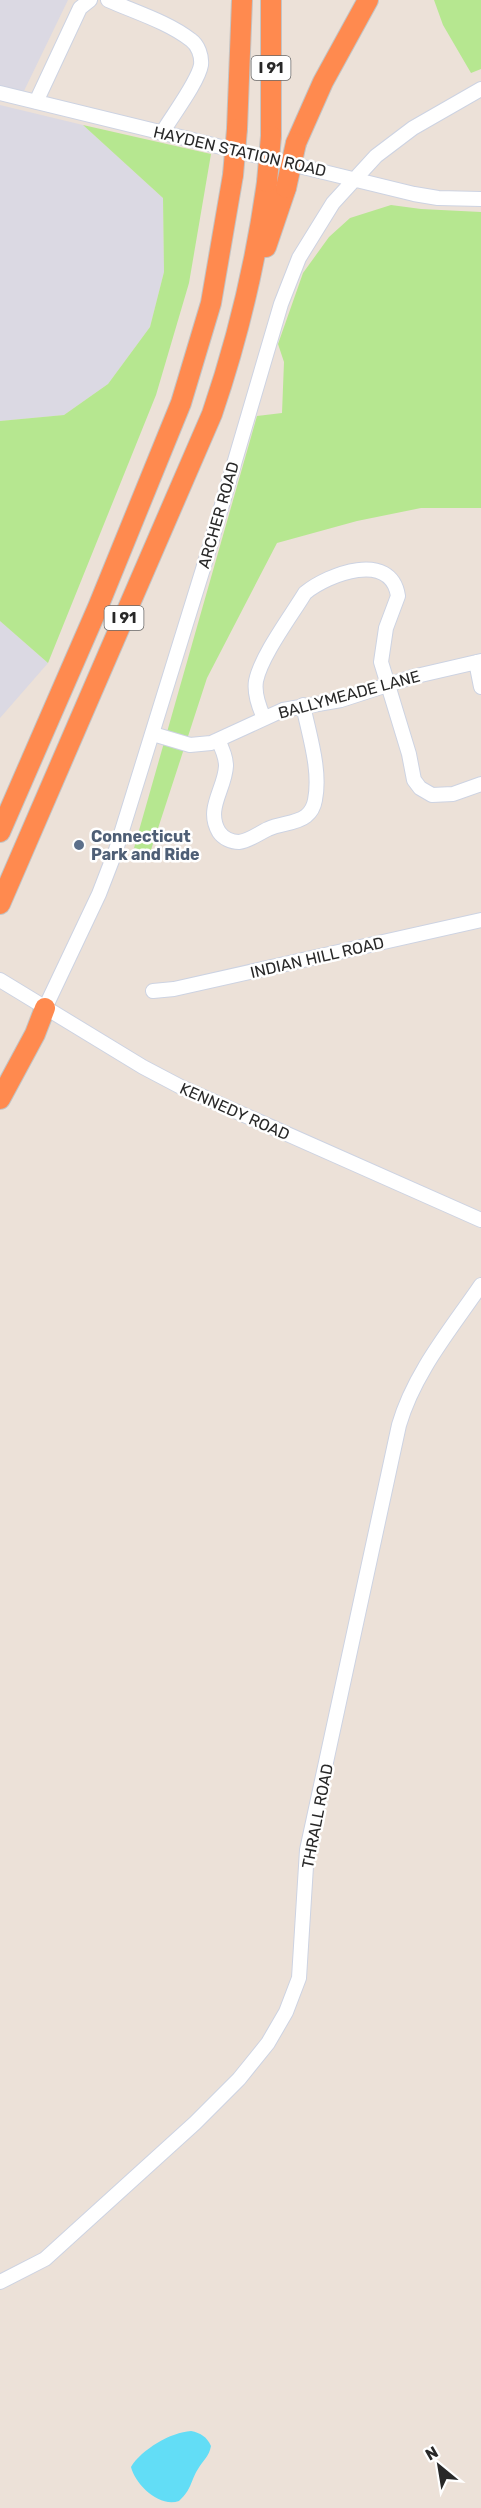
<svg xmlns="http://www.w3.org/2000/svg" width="481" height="2508" font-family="Rubik,sans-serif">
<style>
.industrial{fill:#dbd9e3}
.green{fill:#b6e790}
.water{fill:#62ddf6}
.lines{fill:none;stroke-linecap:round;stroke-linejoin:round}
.minor-casing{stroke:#cdd3e2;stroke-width:16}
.highway-casing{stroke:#c3c3c3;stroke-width:22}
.minor{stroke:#fff;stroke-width:14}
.highway{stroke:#ff8a4f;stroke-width:20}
.highway-bridge-casing{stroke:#c3c3c3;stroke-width:22;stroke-linecap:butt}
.highway-bridge{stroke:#ff8a4f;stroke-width:20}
.service-dot{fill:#5c6f8a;stroke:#fff;stroke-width:2}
.labels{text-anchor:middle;stroke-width:5;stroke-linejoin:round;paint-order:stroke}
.shield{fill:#fff;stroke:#686868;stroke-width:1.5}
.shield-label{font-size:15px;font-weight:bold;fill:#282828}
.street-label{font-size:16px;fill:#282828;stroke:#fff}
.service-label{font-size:16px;font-weight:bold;fill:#4e5e75;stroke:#fff;text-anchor:start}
</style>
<rect width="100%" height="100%" fill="#ece1d8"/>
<path class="industrial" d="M0,0H68L23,93L0,87Z
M0,105L83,125L163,198L164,272L150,327L108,384L64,415L0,421Z
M0,621L48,663L0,718Z"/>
<path class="green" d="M434,0H481V69L471,73L443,25Z
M83,125L211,154L189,283L156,395L48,663L0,621V421L64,415L108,384L150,327L164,272L163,198Z
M391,205L421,209L481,212V508H421L357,521L277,543L207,678L150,853L134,848L257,416L282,413L284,362L278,344L303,273L329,237L350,218Z"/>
<path class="water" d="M191,2431C201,2433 207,2437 211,2446C209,2457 203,2460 198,2469C190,2482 192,2489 179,2501C159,2508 135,2484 131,2467C141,2450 171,2432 191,2431Z"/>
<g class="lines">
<defs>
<path id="minor" d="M108,0C135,12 168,22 191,40C198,45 202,56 201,65C198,82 172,116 162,133
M0,93L414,194L438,198L481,199
M36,102L80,8L90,0
M476,662L481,687
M264,718C259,707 254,693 256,681C261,656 291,616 305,593C328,574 391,550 398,596L386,628L381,662L409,754L414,780L420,788L432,795L453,794L481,784
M153,734L190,745L211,743L283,710L341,700L412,677L481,661
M218,740C222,748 226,757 226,766C225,789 205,809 219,832C223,838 231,842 239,842C249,841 259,833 268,829C280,823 296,824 306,816C311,812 314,806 315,800C321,770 309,735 303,705
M0,980L143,1067L181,1087L481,1220
M153,991L174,989L481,920
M45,1008L99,894L116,850L207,556L281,304L299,258L333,203L376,156L413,128L481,89
M0,2282L45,2259L195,2123L239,2079L268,2043L286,2012L299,1978L307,1850L399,1425C414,1373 451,1329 481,1285"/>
<path id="highway" d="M271,0V136
M237,129L242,0
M296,143L323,82L368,0
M266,247L286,188
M0,832L98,607L181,403L211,303L233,175
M0,904L212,414C238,338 256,262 267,182
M0,1099L35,1034L45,1008"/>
</defs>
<use href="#minor" class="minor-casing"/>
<use href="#highway" class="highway-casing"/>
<use href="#minor" class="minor"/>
<use href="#highway" class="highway"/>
<defs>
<path id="highway-bridge" d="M233,175L237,129
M267,182L271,136
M286,188L296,143"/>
</defs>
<use href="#highway-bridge" class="highway-bridge-casing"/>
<use href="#highway-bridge" class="highway-bridge"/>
</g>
<circle class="service-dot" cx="79" cy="845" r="6"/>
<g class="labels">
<g class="shield">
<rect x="251.5" y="56" width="39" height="24" rx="4.5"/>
<rect x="104.5" y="606" width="39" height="24" rx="4.5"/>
</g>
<g class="shield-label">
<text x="271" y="73">I 91</text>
<text x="124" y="623">I 91</text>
</g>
<g class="street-label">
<text transform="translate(240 151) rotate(13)" y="6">HAYDEN STATION ROAD</text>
<text transform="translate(218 515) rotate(-74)" y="6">ARCHER ROAD</text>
<text transform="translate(349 694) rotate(-15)" y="6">BALLYMEADE LANE</text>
<text transform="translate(317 957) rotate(-13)" y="6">INDIAN HILL ROAD</text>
<text transform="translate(235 1111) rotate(24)" y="6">KENNEDY ROAD</text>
<text transform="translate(317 1816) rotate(-79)" y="6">THRALL ROAD</text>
</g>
<g class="service-label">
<text x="91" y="842">Connecticut<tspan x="91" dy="18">Park and Ride</tspan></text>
</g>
</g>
<g transform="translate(439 2466) rotate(330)" stroke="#ffffff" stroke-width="4.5" paint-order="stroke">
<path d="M0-4.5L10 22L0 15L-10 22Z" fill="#282828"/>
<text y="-9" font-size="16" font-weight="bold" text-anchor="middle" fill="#282828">N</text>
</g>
</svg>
